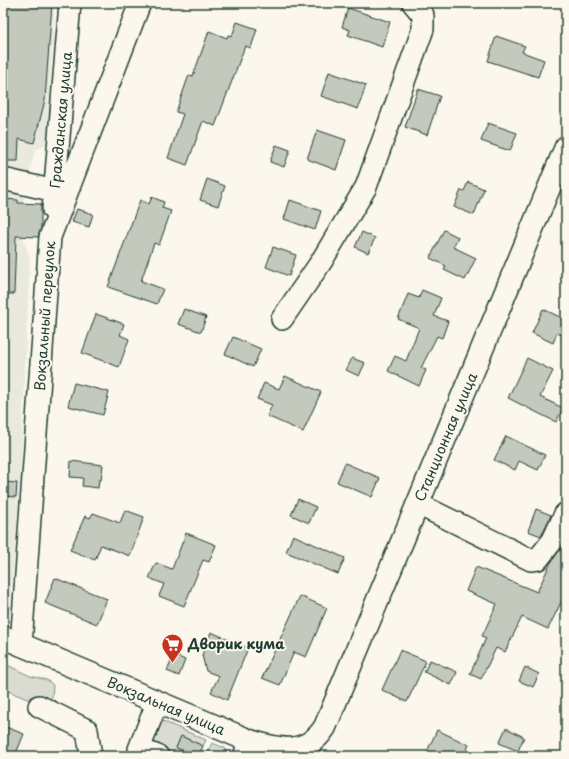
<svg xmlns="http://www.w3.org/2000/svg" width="569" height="759" font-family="'Playpen Sans',sans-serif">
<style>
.built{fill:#eae9de}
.green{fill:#dbdcd1;stroke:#7d8c82}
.building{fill:#c4c9be;stroke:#1f3d34}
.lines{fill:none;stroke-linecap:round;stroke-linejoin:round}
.minor-casing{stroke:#1f3d34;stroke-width:24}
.major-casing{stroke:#1f3d34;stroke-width:25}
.minor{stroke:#fbf7ec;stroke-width:21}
.major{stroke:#fbf7ec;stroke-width:22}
.labels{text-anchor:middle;stroke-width:4;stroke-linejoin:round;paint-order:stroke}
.street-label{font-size:14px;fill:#1f3d34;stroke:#fbf7ec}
.poi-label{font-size:14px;font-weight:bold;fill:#1f3d34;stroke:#fbf7ec;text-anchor:start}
</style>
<rect width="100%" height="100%" fill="#fbf7ec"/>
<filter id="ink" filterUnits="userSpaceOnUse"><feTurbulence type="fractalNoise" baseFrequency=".025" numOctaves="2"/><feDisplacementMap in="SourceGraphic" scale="8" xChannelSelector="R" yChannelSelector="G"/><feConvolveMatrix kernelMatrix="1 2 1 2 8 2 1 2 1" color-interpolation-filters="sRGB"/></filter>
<g filter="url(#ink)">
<path class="built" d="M3,3H55L47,144L35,150L24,195L23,237L30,259L20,481L10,612L3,609Z"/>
<path class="green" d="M3,663L30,676L47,680L53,685L52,697L46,703H37L3,689Z
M160,720L206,740L203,746L181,736L176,748L195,756H177L157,748L153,738Z
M212,743L225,748L227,756H206Z"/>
<path class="building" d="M3,3H52L45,100L34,143L19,139L18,161H5L6,136H3Z
M348,8L390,22L382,47L348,35L350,30L342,27Z
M237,22L257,29L251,48L245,46L215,126L203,121L187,165L168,158L183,114L176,112L189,75L193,76L209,31L227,38L228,35L232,36Z
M496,36L525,46L522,52L544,60L538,77L488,61Z
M329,72L366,85L358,109L321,96Z
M418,89L440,96L427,135L405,127Z
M488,123L517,133L510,151L481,141Z
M317,130L346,140L336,170L307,159Z
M276,145L290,150L284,167L270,162Z
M207,179L225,186L218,206L200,200Z
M468,182L484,189L474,215L454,207L461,190L464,191Z
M152,197L164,202L162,208L171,211L159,245L154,243L141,281L163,289L157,304L108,287L140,200L149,204Z
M3,199L18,200V203L41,204V228L38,237L16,236L14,294H3Z
M290,200L321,211L315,230L284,219Z
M77,209L93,214L89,227L72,222Z
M444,230L458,237L453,247L476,258L465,280L444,270L446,266L430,258Z
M362,232L375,238L368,253L355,247Z
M273,247L296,255L289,276L266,267Z
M422,290L441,298L434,316L448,321L442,338L437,336L421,368L426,370L419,386L388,371L395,356L406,361L419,328L398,319L408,294L419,298Z
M184,309L206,317L201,332L178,324Z
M543,309L566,320V337L557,333L553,343L532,333Z
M96,314L124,324L120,335L129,339L119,367L82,353Z
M233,337L261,349L253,367L225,354Z
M352,358L365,363L359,376L346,370Z
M527,358L553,371L540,397L563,408L556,422L508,398Z
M285,376L321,392L303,432L267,416L272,405L257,399L264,383L279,389Z
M74,383L109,392L103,415L68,406Z
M506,436L545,455L538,470L519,461L515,470L494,460Z
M71,461L103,465L101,480H99L98,488L82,486L83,478L70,477Z
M345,463L380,478L372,497L337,482Z
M3,482L17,483L16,497L3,496Z
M298,499L316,507L309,523L291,515Z
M536,509L551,515L541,536L528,531Z
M125,510L144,517L130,556L101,545L95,560L70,550L85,516L90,518L93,513L120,523Z
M186,533L216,545L209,562L203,560L184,606L159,596L164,584L149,578L156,563L172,569Z
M293,535L345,558L338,574L286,552Z
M566,540V592L548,629L522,617L505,652L496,648L481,679L470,674L486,638L482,636L497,604L466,591L476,567L537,592L550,564Z
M55,578L107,599L97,624L45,603Z
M300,596L327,608L306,657L294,652L280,685L262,678Z
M211,632L248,648L227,700L211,692L219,676L206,671L202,655Z
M400,650L426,661L407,702L382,690Z
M174,655L185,660L179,676L167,671Z
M430,660L457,672L451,685L424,672Z
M525,667L539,674L533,687L519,681Z
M3,726L24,734L15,756H3Z
M506,728L524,737L518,751L499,743Z
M437,730L469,745L464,756H425Z
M181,736L203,746L199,756L176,748Z"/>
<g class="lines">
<defs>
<path id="minor" d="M3,179L55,191
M53,210L70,3
M282,319L321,262L366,187L423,29V15L413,3
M418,504L531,560L538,559L553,540L565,514
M21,645L50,237L140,3
M157,703L139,749L158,756
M39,706L87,730L91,756
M244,756L250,741"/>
<path id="major" d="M3,637L250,741C280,750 306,757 325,727L566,147"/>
</defs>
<use href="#minor" class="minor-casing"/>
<use href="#major" class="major-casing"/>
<use href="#minor" class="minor"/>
<use href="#major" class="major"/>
</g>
</g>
<defs>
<symbol id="supermarket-pin" viewBox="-11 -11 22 30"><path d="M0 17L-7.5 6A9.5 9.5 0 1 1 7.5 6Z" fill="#c8321e" stroke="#fbf7ec"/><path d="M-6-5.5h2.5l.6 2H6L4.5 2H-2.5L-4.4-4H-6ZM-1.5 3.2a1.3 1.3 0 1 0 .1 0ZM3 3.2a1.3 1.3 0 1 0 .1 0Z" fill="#fff"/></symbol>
</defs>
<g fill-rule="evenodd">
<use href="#supermarket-pin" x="160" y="632" width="25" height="34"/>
</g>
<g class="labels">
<g class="street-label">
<text transform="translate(61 120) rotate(-85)" y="5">Гражданская улица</text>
<text transform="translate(45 316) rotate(-86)" y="5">Вокзальный переулок</text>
<text transform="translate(446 437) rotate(-67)" y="5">Станционная улица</text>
<text transform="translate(166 706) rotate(23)" y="5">Вокзальная улица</text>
</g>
<g class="poi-label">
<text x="188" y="649">Дворик кума</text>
</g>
</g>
<rect width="569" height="759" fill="none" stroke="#fbf7ec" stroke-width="16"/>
<rect x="8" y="8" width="553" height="743" fill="none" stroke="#1f3d34" stroke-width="1.5" filter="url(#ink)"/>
</svg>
